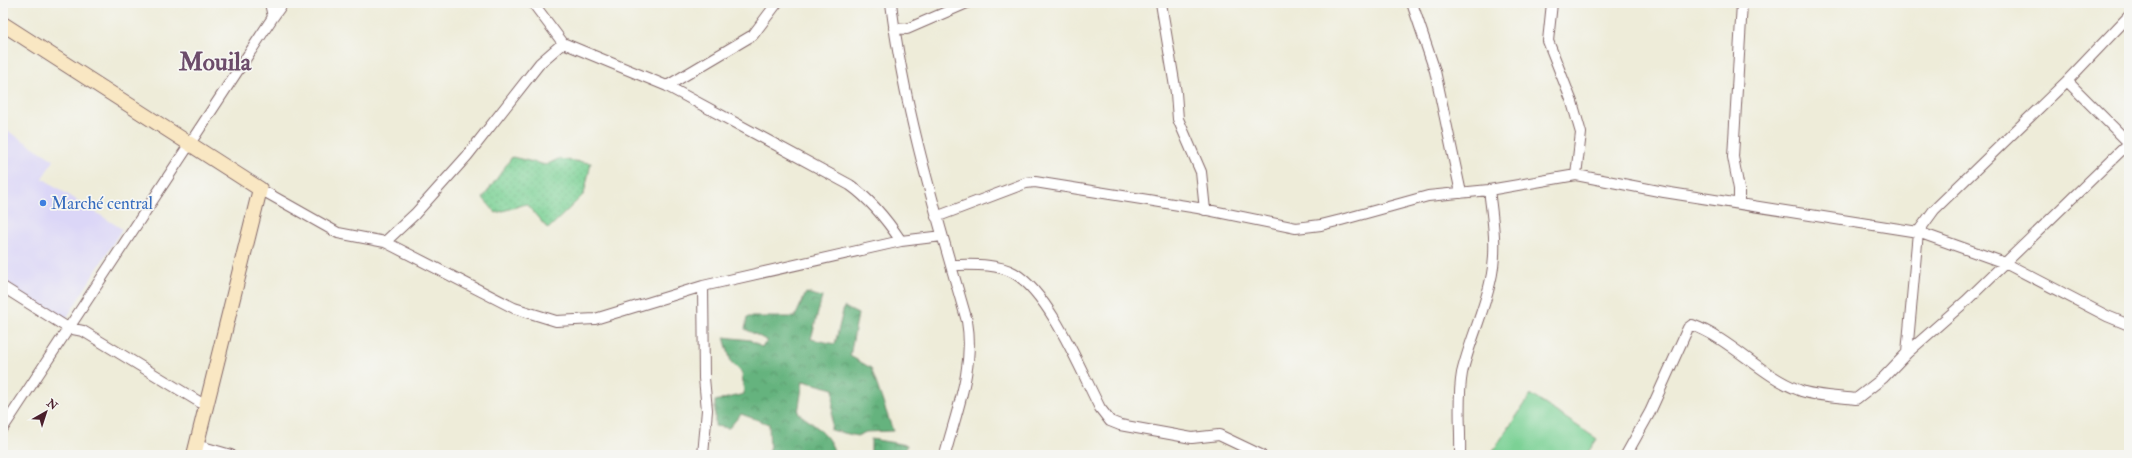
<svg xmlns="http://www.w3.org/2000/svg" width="2132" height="458" font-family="'IM FELL Double Pica',serif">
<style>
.built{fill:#dbd6f7}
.grass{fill:url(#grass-dots);stroke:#637860}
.forest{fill:url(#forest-crowns);stroke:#586954}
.park{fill:#7cd195;stroke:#637860}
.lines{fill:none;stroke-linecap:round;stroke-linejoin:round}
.street-casing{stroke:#836768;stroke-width:12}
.secondary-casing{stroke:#836768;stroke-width:16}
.street{stroke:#fff;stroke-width:10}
.secondary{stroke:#f9e7c3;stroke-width:14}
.shop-dot{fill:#3f7fe0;stroke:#f6f6f2;stroke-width:1.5}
.labels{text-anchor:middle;stroke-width:3.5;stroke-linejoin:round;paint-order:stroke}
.shop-label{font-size:17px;fill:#366cbe;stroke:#f6f6f2;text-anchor:start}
.town-label{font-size:25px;font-weight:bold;fill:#6c4c6a;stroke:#f6f6f2}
</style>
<defs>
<pattern id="grass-dots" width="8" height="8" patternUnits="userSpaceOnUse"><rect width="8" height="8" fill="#7cd195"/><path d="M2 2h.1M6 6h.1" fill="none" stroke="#6db381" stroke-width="1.8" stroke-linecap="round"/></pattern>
<pattern id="forest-crowns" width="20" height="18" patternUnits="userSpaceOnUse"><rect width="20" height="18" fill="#65b37e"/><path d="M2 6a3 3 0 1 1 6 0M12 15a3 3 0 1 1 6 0" fill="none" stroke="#559167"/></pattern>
</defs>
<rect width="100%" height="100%" fill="#f6f6f2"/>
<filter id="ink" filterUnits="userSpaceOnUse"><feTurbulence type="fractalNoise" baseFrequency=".025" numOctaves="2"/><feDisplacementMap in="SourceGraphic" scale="8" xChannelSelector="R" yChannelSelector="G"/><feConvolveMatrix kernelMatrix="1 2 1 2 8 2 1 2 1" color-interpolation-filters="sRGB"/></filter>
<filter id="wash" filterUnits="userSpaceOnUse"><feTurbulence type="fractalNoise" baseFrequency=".012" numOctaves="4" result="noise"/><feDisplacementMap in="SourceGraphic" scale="16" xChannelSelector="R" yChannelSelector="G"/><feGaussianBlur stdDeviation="0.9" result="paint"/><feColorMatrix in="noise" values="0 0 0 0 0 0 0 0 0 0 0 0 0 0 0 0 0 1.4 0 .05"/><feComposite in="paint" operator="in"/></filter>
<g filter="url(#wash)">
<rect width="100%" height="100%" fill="#eeecd9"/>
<path class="built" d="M3,128L54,160L42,178L122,229L64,322L3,285Z"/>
<path class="grass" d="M512,157L546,165L558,159L591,163L584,194L548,229L526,204L496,213L483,198Z"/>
<path class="forest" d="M806,293L822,297L811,339L835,344L844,307L858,314L850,356L871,368L893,431L866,432L857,436L831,430L834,389L803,381L798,413C814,425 831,435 835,455H770L769,424L741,414L729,428L715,426V401L744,394L742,373L731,362L724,337L750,340L761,347L768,341L745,329L747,317H795Z
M871,439L907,445L904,455H871Z"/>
<path class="park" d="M1531,395L1597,439L1586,455H1490Z"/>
</g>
<g filter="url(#ink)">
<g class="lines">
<defs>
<path id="street" d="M533,3L563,43L667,86L850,185C871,200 887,220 901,241
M891,3C904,111 937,217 967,321C975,367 956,412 945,455
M1161,3L1176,93L1178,119L1201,172L1205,210
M1412,3L1435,71L1461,193
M1552,3L1548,41L1572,102L1581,133L1576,175
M273,17L283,3
M894,28L907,29L967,3
M2067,81L2129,143
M667,86L753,35L777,3
M260,189L338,233L385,242L514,308L556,321L595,319L703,286L901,241L942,236
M1739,203V189L1733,157L1742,3
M936,217L1026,183L1035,182L1198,208L1296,228L1321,225L1341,220L1428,196L1489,190L1576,175L1664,192L1918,232L2005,263L2107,316L2129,325
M385,242L415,214L467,156L540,63L563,43
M951,265C971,265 996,263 1014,273C1050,294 1081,371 1100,408L1110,421L1120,425L1192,438L1219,435L1261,455
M703,286L704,378L707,410L703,455
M3,287L68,328L83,331L206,406
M1907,353L1918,232L1934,210L2067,81L2129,16
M3,428L273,17L270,3
M196,445L231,455
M1460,455C1461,428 1457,401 1462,373C1469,343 1483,314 1490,283C1498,252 1493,221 1489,190
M1626,455L1650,412L1688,328L1692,325C1731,339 1760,375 1799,390C1812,396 1841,397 1856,399L1883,378L1907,353L1966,301L2129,143"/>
<path id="secondary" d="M3,24L260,189L194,455"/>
</defs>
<use href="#street" class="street-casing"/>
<use href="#secondary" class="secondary-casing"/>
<use href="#street" class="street"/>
<use href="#secondary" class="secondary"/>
</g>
</g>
<circle class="shop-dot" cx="43" cy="203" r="4"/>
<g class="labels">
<g class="shop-label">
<text x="51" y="209">Marché central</text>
</g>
<g class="town-label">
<text x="215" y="70">Mouila</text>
</g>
</g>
<rect width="2132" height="458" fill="none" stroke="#f6f6f2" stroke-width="16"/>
<g transform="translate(46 412) rotate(39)" stroke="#f6f6f2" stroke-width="3" paint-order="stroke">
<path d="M0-3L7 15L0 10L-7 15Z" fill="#4a1f2b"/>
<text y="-6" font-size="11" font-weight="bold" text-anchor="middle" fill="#4a1f2b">N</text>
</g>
</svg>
